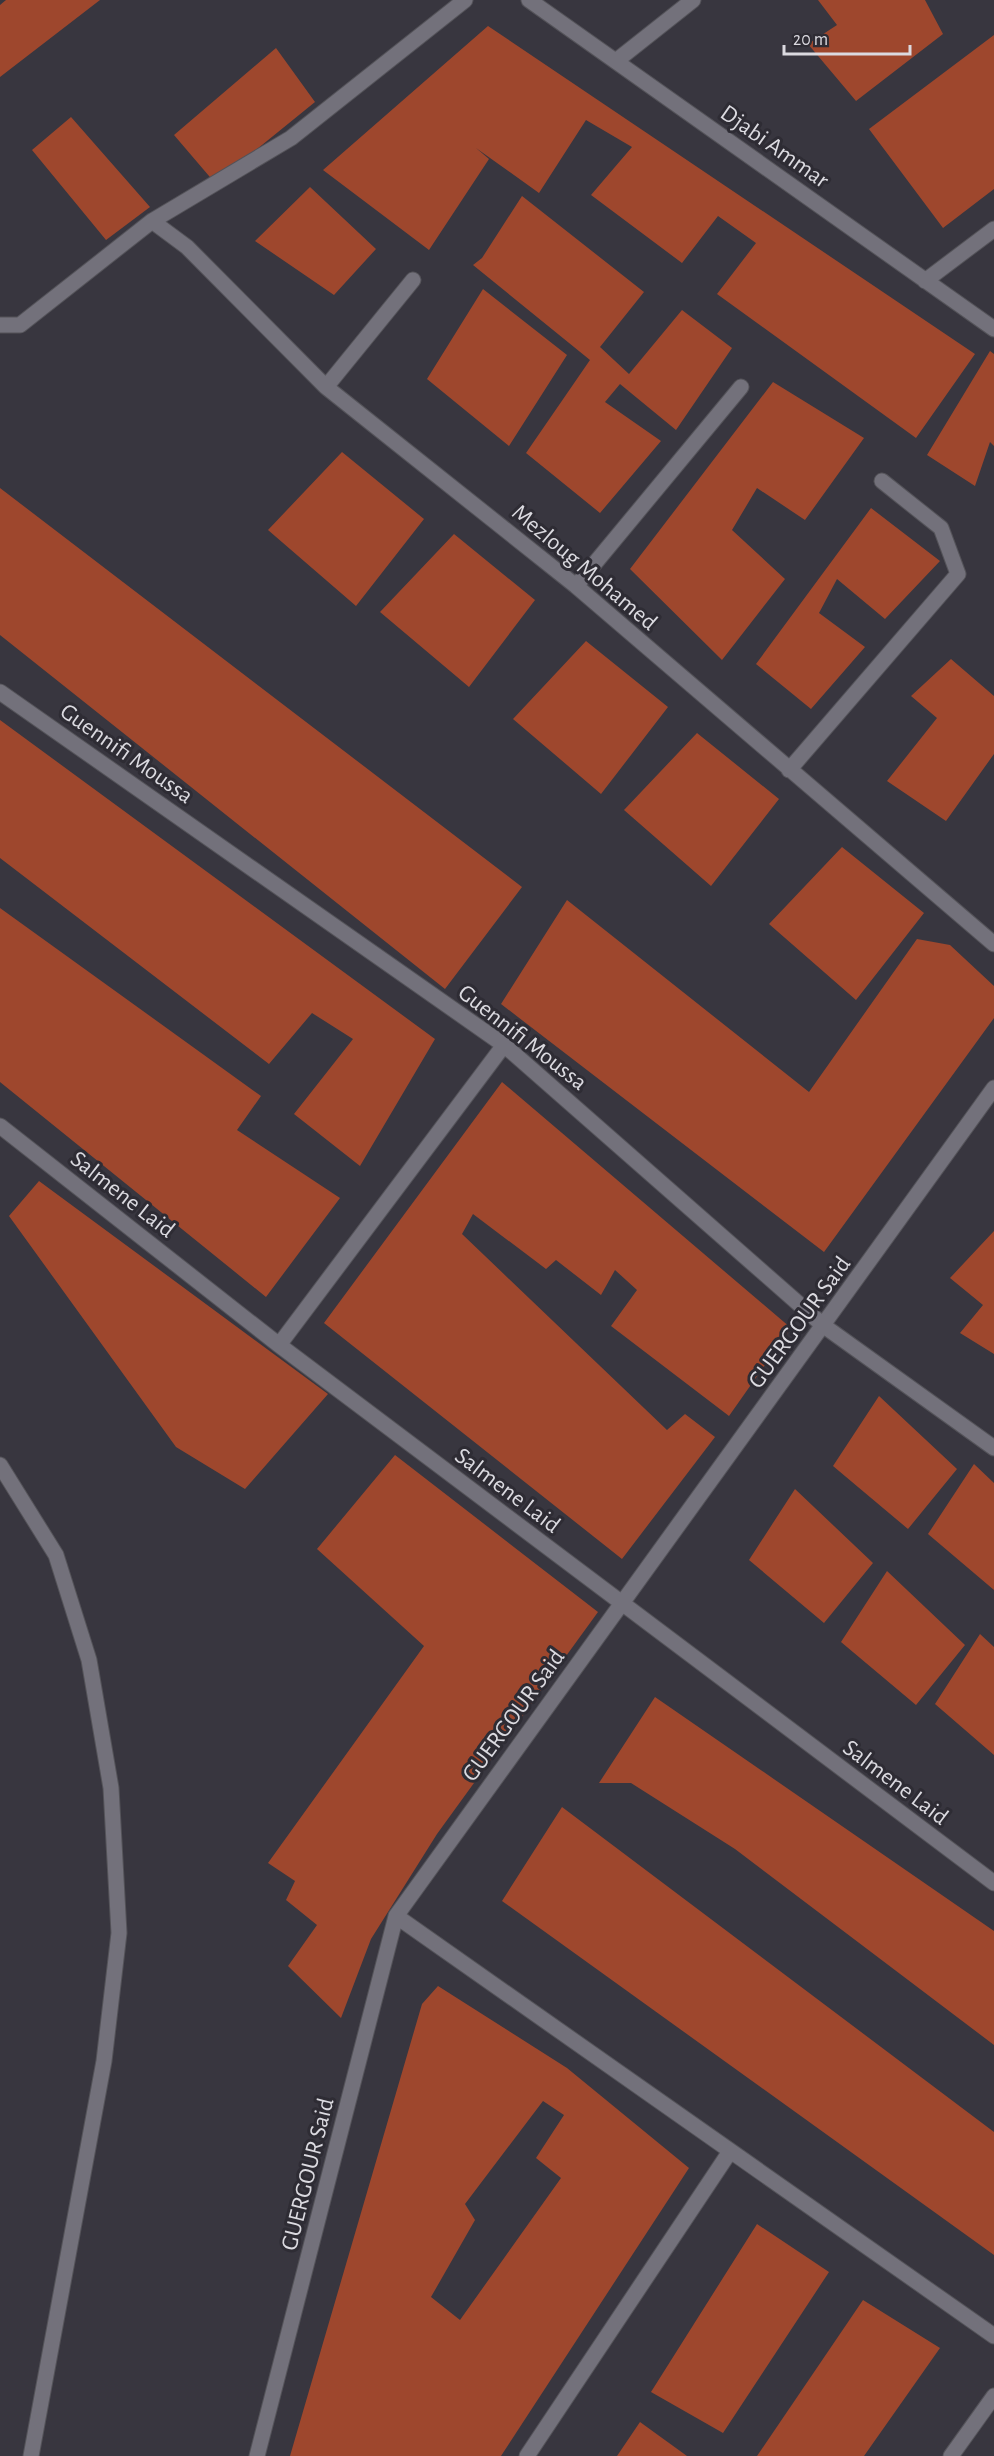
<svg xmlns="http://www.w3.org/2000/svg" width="994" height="2456" font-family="'Alegreya Sans',sans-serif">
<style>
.building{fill:#9e472d;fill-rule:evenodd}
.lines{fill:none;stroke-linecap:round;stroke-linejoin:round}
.street-casing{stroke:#545359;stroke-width:17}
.secondary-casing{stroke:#545359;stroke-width:17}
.street{stroke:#73717b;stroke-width:15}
.secondary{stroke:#73717b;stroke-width:15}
.labels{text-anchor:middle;stroke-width:6;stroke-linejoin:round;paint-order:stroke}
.street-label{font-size:24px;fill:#dbdae0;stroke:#2e2c34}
</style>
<rect width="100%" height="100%" fill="#38363f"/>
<path class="building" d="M6,0H100L0,77V5Z
M818,0H925L943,34L856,101L808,44L837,25Z
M488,26L975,354L916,438L717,294L756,243L718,216L682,263L591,195L632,147L586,120L539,193L476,148L489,159L429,250L323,170Z
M994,35V189L943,228L869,129Z
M276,48L315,102L215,183L174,135Z
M71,117L150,207L106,240L32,150Z
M310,187L376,249L334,295L255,241Z
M522,196L644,292L600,347L629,374L682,310L732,348L676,430L620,384L605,402L661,441L600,513L526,453L590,360L473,265L482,258Z
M483,289L567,355L509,446L427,379Z
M990,351L994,354V446L990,442L975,486L927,455Z
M773,382L864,438L805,520L757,488L732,530L785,579L722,660L630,569Z
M342,452L424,519L356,606L268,530Z
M0,488L522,887L445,989L0,635Z
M871,508L940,561L885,619L837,579L819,613L865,647L811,709L756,664Z
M454,534L535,600L469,687L380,612Z
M586,641L668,707L601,794L513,719Z
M951,659L994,696V754L946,821L887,781L937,718L911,696Z
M0,720L435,1039L360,1166L294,1114L353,1039L312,1013L269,1064L0,858Z
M697,733L779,799L711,886L624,810Z
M842,847L924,913L856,1000L769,924Z
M567,900L809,1092L917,939L950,945L994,986V1018L824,1252L501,1004Z
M0,908L261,1096L237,1130L340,1198L266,1297L0,1082Z
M502,1082L791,1328L729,1416L611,1326L637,1290L615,1270L601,1295L556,1260L546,1269L473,1214L462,1234L667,1430L685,1414L715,1437L622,1559L324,1323Z
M39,1181L328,1394L245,1489L176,1447L9,1216Z
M994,1231V1354L960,1333L983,1305L950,1278Z
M879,1396L957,1469L908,1529L833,1466Z
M395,1455L598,1612L437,1834L371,1939L341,2018L288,1966L317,1925L286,1900L295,1881L268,1863L424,1646L317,1549Z
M974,1464L994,1483V1590L928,1534Z
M795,1489L873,1563L824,1623L749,1560Z
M887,1571L965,1645L916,1705L841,1642Z
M980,1634L994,1647V1755L935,1704Z
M655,1697L994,1931V2045L735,1849L631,1783H599Z
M562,1807L994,2132V2255L502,1901Z
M438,1986L567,2068L689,2168L501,2456H290L422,2004ZM543,2101L564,2115L536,2158L561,2178L460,2320L431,2297L475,2220L465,2204Z
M757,2224L829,2272L723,2433L651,2392Z
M863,2300L940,2348L864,2456H757Z
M640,2422L687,2456H617Z"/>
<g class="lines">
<defs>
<path id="street" d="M529,0L994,329
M616,61L693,0
M152,221L187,247L326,387L576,586L994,944
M925,281L994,229
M0,325H20L152,221L291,138L465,0
M326,387L413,280
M576,586L741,387
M0,692L504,1045L824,1326L994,1448
M789,770L958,574L941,528L882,481
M0,1126L279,1345L994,1883
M279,1345L504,1045
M396,1916L994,2336
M257,2456L396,1916L994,1088
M527,2456L729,2153"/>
<path id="secondary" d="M0,1465L56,1555L89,1660L111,1788L119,1933L104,2061L31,2456
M951,2456L994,2396"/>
</defs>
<use href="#street" class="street-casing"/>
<use href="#secondary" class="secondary-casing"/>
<use href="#street" class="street"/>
<use href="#secondary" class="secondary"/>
</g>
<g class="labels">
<g class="street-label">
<text transform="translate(775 146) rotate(35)" y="8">Djabi Ammar</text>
<text transform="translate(585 567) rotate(40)" y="8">Mezloug Mohamed</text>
<text transform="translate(127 753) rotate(35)" y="8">Guennifi Moussa</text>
<text transform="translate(523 1037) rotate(38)" y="8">Guennifi Moussa</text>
<text transform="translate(123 1194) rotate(38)" y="8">Salmene Laid</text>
<text transform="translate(799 1322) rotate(-54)" y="8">GUERGOUR Said</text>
<text transform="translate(508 1490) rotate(37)" y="8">Salmene Laid</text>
<text transform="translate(513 1715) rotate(-54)" y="8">GUERGOUR Said</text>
<text transform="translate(896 1782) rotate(37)" y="8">Salmene Laid</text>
<text transform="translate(307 2174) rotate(-76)" y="8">GUERGOUR Said</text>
</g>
</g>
<path d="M784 45v9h126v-9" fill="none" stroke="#dbdae0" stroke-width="3"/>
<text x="793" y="45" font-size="18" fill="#dbdae0" stroke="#2e2c34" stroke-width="4.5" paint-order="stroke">20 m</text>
</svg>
